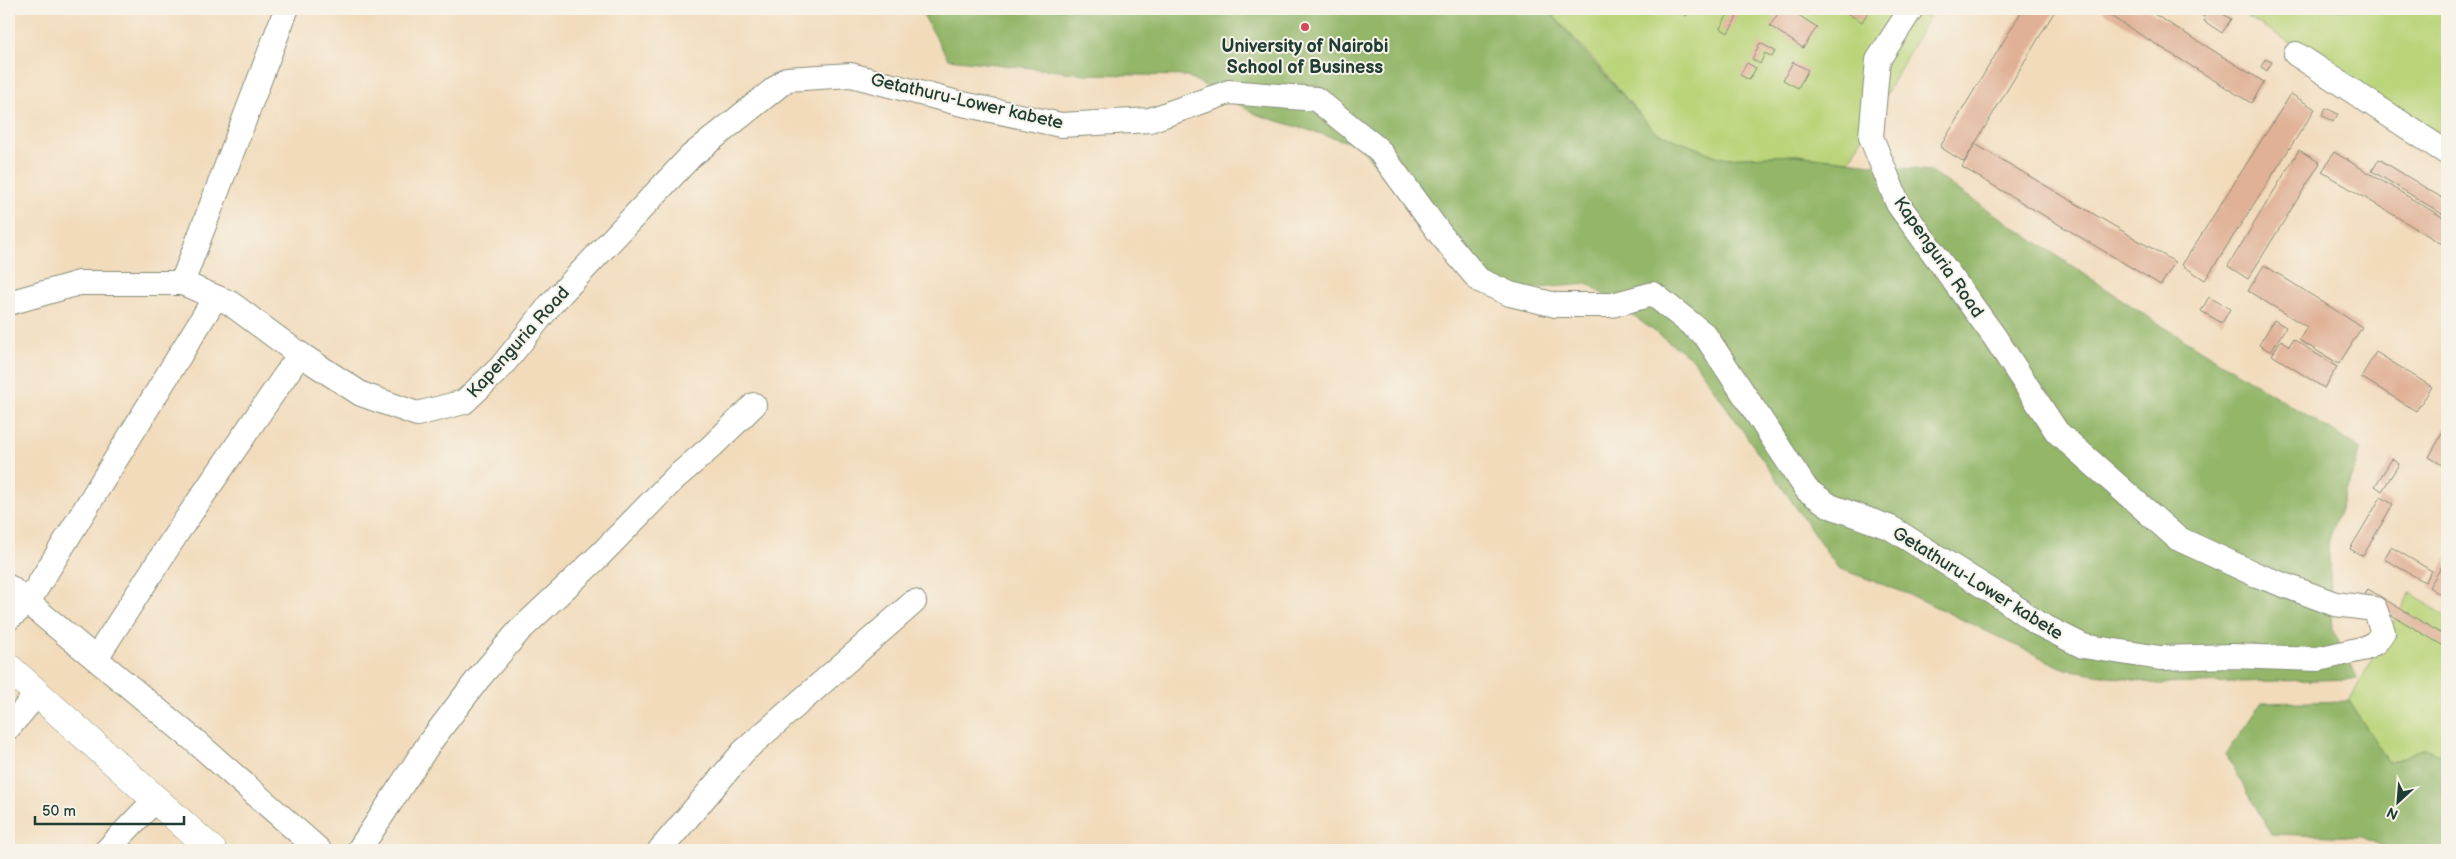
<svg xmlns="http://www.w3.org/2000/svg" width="2456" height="859" font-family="'Balsamiq Sans',sans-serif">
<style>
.green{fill:#bad479;stroke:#6c8856}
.forest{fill:#93b669;stroke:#597a4e}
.building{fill:#e0b196}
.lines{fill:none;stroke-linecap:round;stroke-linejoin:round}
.minor-casing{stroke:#888c78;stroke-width:26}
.major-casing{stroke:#888c78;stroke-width:29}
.minor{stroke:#fff;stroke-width:24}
.major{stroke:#fff;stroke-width:28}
.poi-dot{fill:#d1495b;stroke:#f7f3e8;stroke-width:2}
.labels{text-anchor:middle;stroke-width:4;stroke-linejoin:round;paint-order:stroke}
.poi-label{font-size:18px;font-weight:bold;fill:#1f3d34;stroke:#f7f3e8}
.street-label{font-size:18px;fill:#1f3d34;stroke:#f7f3e8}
</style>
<rect width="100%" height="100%" fill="#f7f3e8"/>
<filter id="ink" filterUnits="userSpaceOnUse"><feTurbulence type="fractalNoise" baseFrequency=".02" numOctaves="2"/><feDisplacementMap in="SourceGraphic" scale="10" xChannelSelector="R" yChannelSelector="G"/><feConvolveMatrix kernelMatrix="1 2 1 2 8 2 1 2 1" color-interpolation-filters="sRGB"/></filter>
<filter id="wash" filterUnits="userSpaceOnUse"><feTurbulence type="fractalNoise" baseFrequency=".0096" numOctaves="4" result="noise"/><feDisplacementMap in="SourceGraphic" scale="20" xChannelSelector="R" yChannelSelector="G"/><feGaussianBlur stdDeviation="1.12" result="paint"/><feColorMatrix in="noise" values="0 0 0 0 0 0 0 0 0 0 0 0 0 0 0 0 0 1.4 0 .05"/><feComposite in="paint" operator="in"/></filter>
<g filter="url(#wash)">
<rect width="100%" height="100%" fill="#f2dbbb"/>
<path class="green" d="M1547,9H1933L1849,161L1796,155L1721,158L1654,131L1587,52Z
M2235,9H2447V138Z
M2410,593L2447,617V757L2425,748L2389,763L2349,701Z"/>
<path class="forest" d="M920,9H1547L1654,131L1721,158L1796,155L1930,171L2156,322L2361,449L2328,543L2333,631L2358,679L2158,684L2065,669L1911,595L1838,568L1693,359L1589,284L1487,292L1358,145L1258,115L1187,76L1086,74L948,59Z
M2349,701L2389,763L2425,748L2447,757V850H2392L2362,837L2271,834L2226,754L2261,703Z"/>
<g id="blocks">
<path class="building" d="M1680,9H1690L1691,10L1686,16Z
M1781,9H1789L1817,27L1803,48L1770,26Z
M1840,9H1870L1862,22Z
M2023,9H2056L1964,162L1940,147Z
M2099,9H2146L2264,82L2251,103Z
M2191,9H2215L2231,19L2222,33L2204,21L2206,18Z
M1730,11L1738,15L1728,33L1720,28Z
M1760,43L1775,51L1772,57L1765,53L1760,64L1752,59Z
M2265,59L2272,62L2267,71L2261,67Z
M1793,62L1808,70L1798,88L1783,80Z
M1747,63L1756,68L1749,80L1740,75Z
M2291,94L2315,109L2205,280L2182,265Z
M2326,108L2338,114L2333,122L2322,115Z
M1975,144L2175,262L2161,285L1962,167Z
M2299,150L2320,163L2248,279L2228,266Z
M2334,152L2447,220V236L2442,244L2322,172Z
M2379,159L2447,201V209L2444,215L2372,171Z
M2264,265L2362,327L2339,364L2299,340L2307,327L2248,291Z
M2209,297L2230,309L2222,323L2201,311Z
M2274,320L2286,327L2271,352L2259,345Z
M2293,339L2337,367L2324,388L2272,355L2281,340L2289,346Z
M2376,352L2432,387L2416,411L2361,377Z
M2447,425V468L2429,457Z
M2392,459L2399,464L2382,491L2375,486Z
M2381,497L2393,504L2363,556L2350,549Z
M2391,547L2432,571L2425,582L2384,559Z
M2447,558V599L2429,587Z
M2368,589L2447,637V648L2363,598Z"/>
</g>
</g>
<g filter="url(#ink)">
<use href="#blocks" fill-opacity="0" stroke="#888c78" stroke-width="1"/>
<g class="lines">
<defs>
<path id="minor" d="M2296,54L2447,153
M182,283L286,10
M9,303L79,283H182L230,303L292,349L361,394L417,414L464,402L501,367L551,304L691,156L787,79L851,75L958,103L1061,125L1150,120L1229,92L1316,99L1378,149L1441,235L1479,280L1510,294L1556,305H1612L1653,294L1705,335L1807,490L1830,506L1891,528L2004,599L2037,623L2083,646L2160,658L2233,656L2318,659L2366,648L2376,642L2383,632L2375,609L2335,604L2257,575L2177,538L2057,432L1994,336L1898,204L1871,137L1878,60L1911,9
M9,587L195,741L319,850
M9,618L28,602L215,298
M96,658L179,530L300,354
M9,727L38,693
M107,850L156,799
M359,850L430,742L478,679L519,631L599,556L675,478L711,447L754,405
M660,850L744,751L914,602"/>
<path id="major" d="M9,668L212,850"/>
</defs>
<use href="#minor" class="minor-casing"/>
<use href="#major" class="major-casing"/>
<use href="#minor" class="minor"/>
<use href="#major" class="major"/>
</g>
</g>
<circle class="poi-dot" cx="1305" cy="27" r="5"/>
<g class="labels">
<g class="poi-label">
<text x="1305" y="52">University of Nairobi<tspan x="1305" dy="21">School of Business</tspan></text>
</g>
<g class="street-label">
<text transform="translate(967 101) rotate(13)" y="6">Getathuru-Lower kabete</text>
<text transform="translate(1939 257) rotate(55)" y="6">Kapenguria Road</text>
<text transform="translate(518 342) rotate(-48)" y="6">Kapenguria Road</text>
<text transform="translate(1978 583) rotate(32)" y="6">Getathuru-Lower kabete</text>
</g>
</g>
<rect width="2456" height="859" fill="none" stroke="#f7f3e8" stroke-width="30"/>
<g transform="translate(2398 802) rotate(206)" stroke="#f7f3e8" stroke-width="4" paint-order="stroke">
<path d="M0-4L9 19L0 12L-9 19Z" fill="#1f3d34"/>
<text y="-8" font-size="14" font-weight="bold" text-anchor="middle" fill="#1f3d34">N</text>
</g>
<path d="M35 816v8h149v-8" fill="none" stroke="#1f3d34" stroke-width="2.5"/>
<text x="42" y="816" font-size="15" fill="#1f3d34" stroke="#f7f3e8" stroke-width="4" paint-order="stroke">50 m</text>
</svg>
